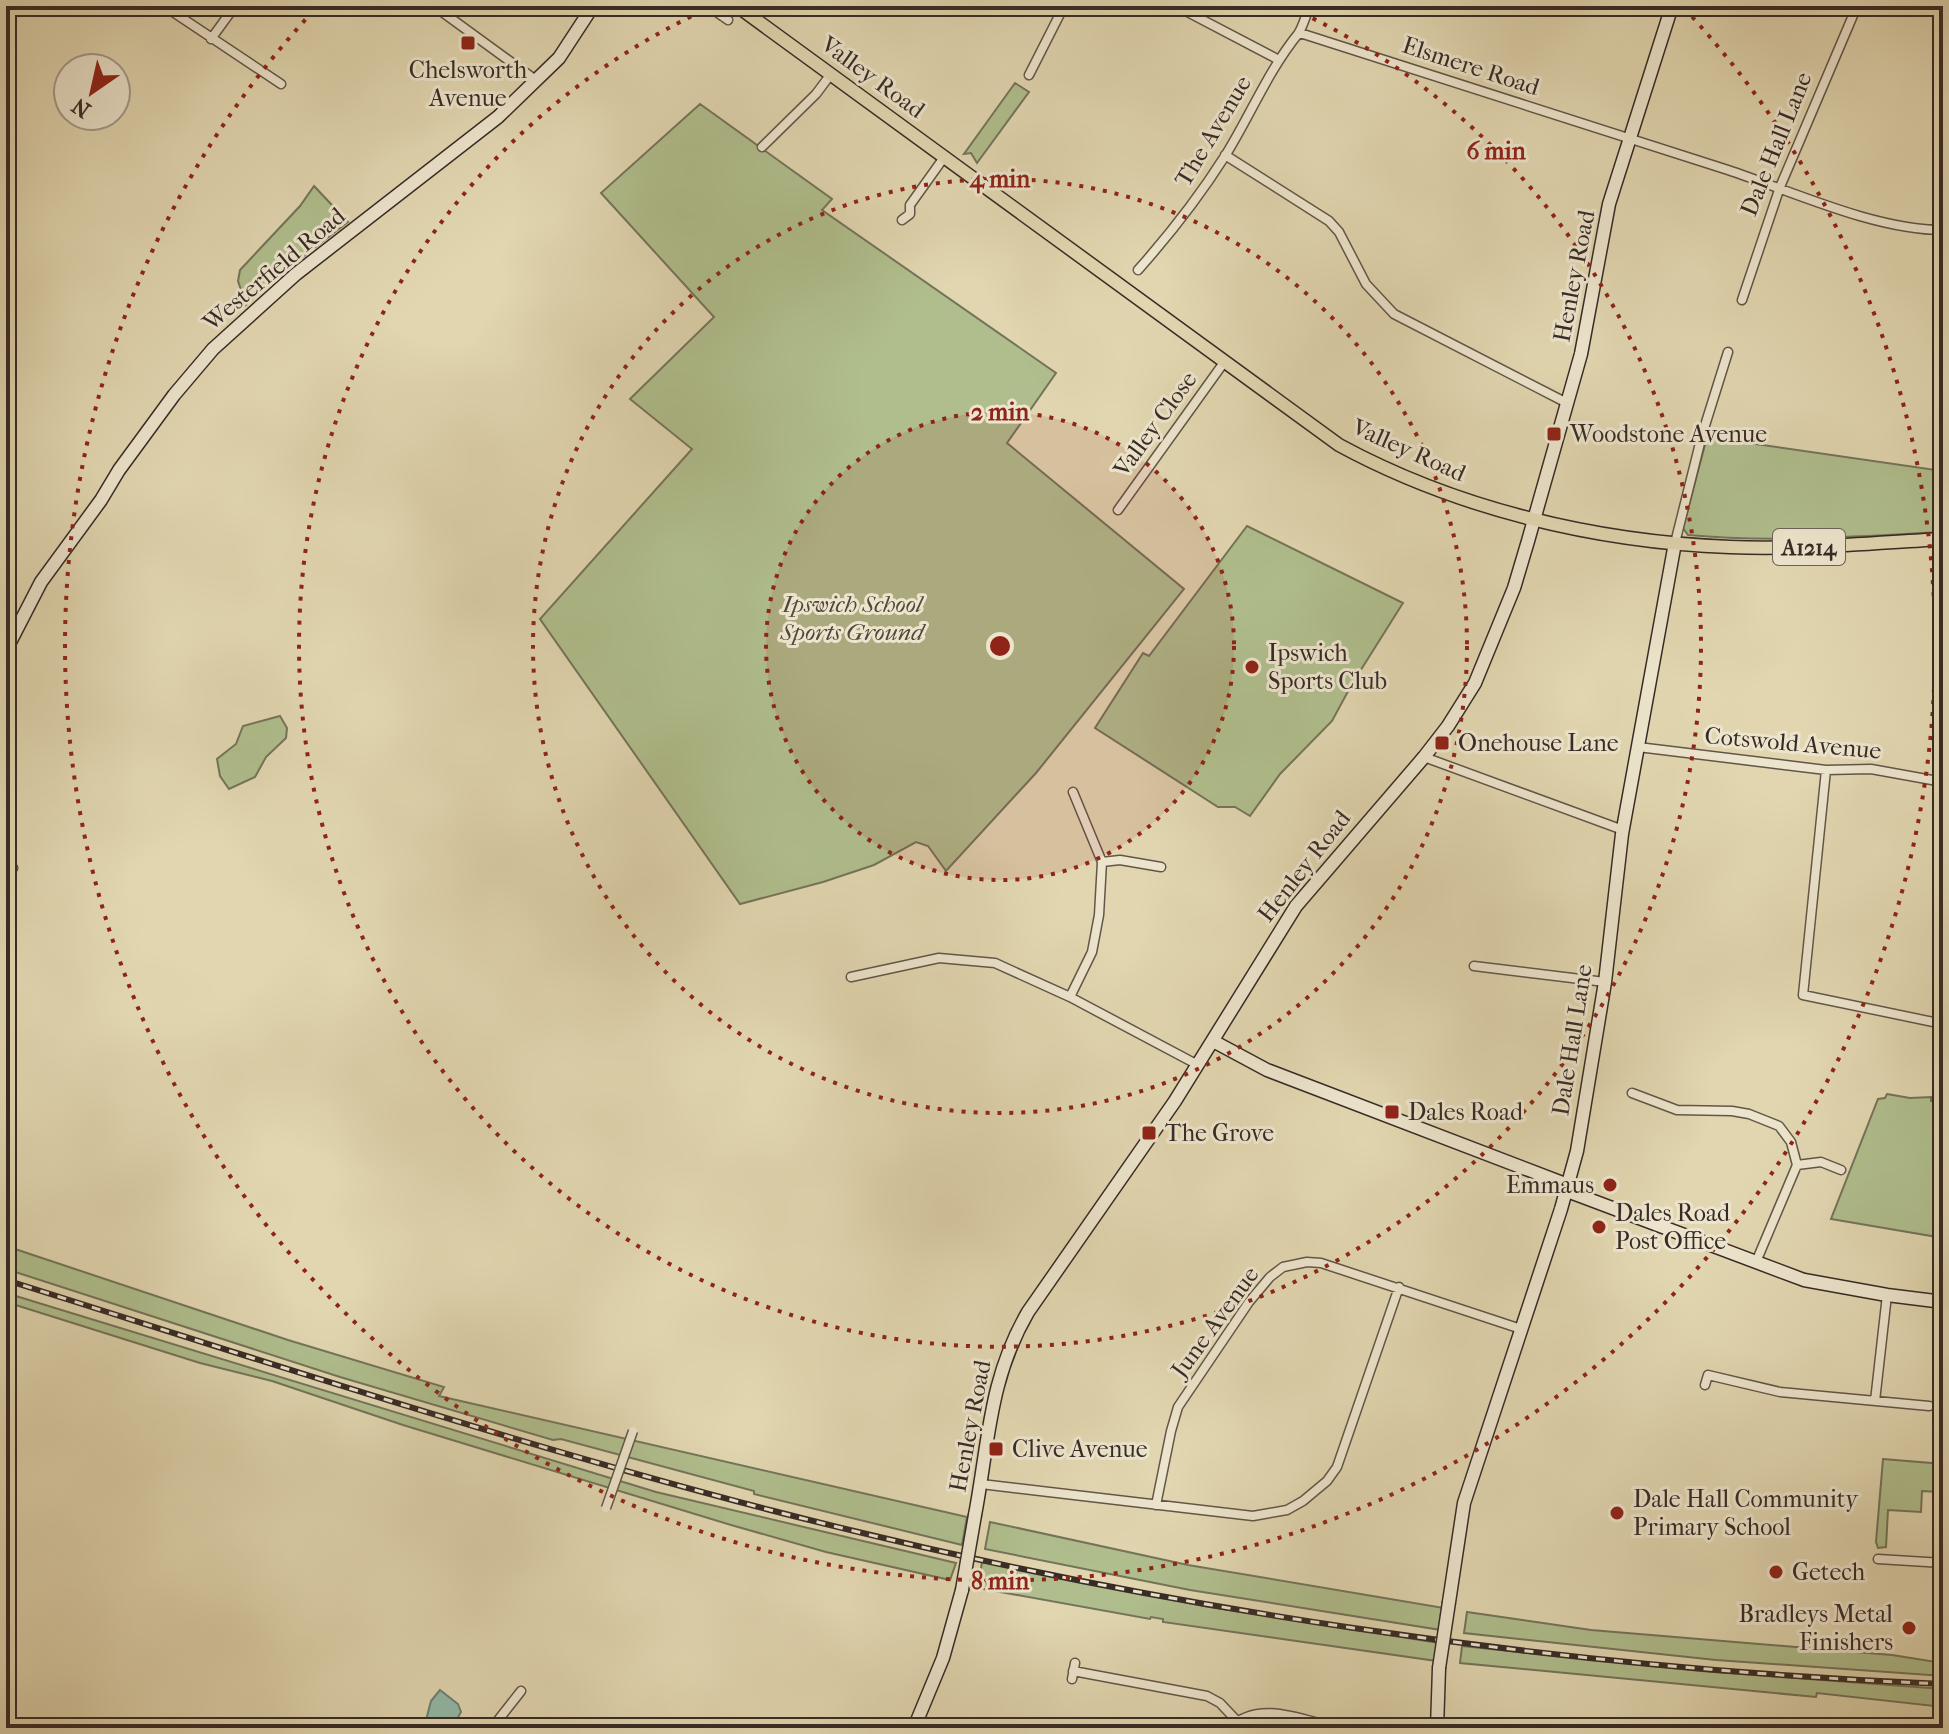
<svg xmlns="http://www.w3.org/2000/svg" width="1949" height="1734" font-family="'IM FELL French Canon',serif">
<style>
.green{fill:#b0be8d;stroke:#74745a;stroke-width:2}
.water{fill:#94b9a9;stroke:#6f8075;stroke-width:2}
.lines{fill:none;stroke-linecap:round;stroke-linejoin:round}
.street-casing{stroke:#625648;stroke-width:11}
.secondary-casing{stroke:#372b26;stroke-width:15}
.primary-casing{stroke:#372b26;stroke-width:15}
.street{stroke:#ece4cc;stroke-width:8}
.secondary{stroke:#ece4cc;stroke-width:12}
.primary{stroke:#e1d6b0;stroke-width:12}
.rail-casing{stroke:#372b26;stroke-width:6}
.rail{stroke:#ece4cc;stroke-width:3;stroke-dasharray:9;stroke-linecap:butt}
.street-bridge-casing{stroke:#625648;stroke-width:11;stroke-linecap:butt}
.secondary-bridge-casing{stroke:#372b26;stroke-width:15;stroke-linecap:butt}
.street-bridge{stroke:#ece4cc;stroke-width:8}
.secondary-bridge{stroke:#ece4cc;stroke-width:12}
.ring{fill:none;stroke:#8f2418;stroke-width:4;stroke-dasharray:4 8}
.poi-dot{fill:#8f2418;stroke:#ece4cc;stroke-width:3}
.labels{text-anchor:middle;stroke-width:6;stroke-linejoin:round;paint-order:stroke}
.shield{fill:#ece4cc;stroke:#6d6258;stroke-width:2}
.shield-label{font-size:22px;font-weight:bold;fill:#372b26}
.street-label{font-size:24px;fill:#372b26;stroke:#ece4cc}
.poi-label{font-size:24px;fill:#372b26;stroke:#ece4cc;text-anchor:start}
.park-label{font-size:24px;font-style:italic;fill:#4f483b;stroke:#ece4cc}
.centre{fill:#8f2418;stroke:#ece4cc;stroke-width:4}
.ring-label{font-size:24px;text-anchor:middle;font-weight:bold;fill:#8f2418;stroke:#ece4cc;stroke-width:6;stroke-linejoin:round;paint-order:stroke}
</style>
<rect width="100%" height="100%" fill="#e1d6b0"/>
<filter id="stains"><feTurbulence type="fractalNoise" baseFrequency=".0025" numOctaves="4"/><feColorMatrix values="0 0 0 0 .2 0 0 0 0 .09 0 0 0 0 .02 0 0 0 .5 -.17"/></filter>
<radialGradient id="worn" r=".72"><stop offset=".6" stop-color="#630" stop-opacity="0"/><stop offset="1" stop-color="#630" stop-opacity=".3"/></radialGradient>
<path class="green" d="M1015,83L1029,92L977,163L971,153L964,154Z
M700,104L832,199L822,210L1056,373L1007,443L1184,589L1036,773L946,871L928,846L916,842L874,865L823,882L740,904L540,619L692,449L630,399L714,317L601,193Z
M314,186L348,222L265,286L246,305L238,281L240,270L300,206Z
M1707,437L1943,471V532C1858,536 1773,543 1688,535L1683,528Z
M1247,526L1403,603L1352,684L1332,721L1280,774L1250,816L1235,807H1218L1095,728L1143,653L1149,656Z
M280,716L287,728L286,738L266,757L255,777L229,789L220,776L217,759L236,744L243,726Z
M1887,1094L1910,1098L1931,1097V1101L1943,1103V1238L1831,1219L1878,1099L1885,1098Z
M6,1246L288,1340L444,1387L439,1396L967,1517L962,1545L754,1494V1491L561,1439L553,1440L340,1377L6,1269Z
M6,1293L656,1492L956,1563L950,1580L826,1552L731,1525L403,1425L272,1381L200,1363L6,1302Z
M1883,1459L1943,1464V1485H1938V1492L1922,1491L1921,1512L1888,1510L1886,1547L1878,1548L1876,1542Z
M990,1522L1188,1565L1444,1608L1441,1630L1190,1590L985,1549Z
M982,1562L1204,1606L1439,1643L1437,1661L1163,1622V1619L1151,1617L1150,1619L978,1588Z
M1467,1612L1591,1630L1892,1655L1943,1663V1676L1716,1660L1464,1633Z
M1462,1646L1701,1671L1943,1689V1707L1817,1693L1816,1697L1460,1663Z"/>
<path class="water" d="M440,1690L458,1704L461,1712L452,1728H424L431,1701Z"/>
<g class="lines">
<defs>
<path id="street" d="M164,6L281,84
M434,6L537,81
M708,6L728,20
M1176,6L1279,60
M722,16L730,6
M1300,33C1442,79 1585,124 1728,170C1794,192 1875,230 1943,230
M211,39L235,6
M1029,75L1064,6
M762,147L816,94L831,74
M1225,155L1329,221L1339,232L1366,284L1394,314L1567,403
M902,220L910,214V205L945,156
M1138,270C1170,234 1199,197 1225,156C1250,116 1268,71 1298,34C1303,27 1306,14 1310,6
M1742,300L1780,187L1857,6
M1118,510L1225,361
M1675,543L1702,435L1728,352
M1638,747L1826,770L1871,769L1943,782
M1424,757L1623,830
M1826,770L1803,995L1943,1024
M1102,862L1120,860L1161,867
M6,872L13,868
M1474,966L1605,982
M851,977L939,958L995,963L1070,997L1198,1065
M1070,997L1092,952L1099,915L1102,862L1073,792
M1632,1093L1677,1110L1732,1111L1749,1114L1779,1126L1791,1142L1797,1165L1756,1262
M1797,1165L1821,1162L1841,1170
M1705,1385L1708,1375L1780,1392L1929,1406
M1875,1401L1887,1295
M981,1484L1253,1516L1287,1510L1303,1501L1327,1481L1337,1467L1399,1287
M1156,1505L1171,1431L1178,1407L1249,1302L1270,1277L1283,1267L1307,1262L1321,1263L1521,1329
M1878,1559L1943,1563
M1073,1671L1207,1696L1220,1703L1237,1721
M1072,1679L1075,1663
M492,1728L521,1691
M1230,1728C1258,1699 1303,1720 1337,1728"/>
<path id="secondary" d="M6,650L41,582L101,500L119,470L174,395L213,349L296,274L498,117L559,58L593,6
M1213,1041L1267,1070L1568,1185
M1567,1191L1804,1280L1887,1295L1943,1302
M975,1515C989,1441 989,1379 1028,1312L1175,1101L1296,906L1424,757L1448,726L1475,683L1514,588L1528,541L1581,354L1609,204L1672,6
M1449,1602L1464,1503L1561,1209L1577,1151L1605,982L1622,834L1675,543
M914,1728L943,1658L962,1590
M1437,1728L1439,1668"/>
<path id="primary" d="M737,6L1339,445C1457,509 1596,542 1730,547C1801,550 1872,543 1943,539"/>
</defs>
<use href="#street" class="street-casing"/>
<use href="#secondary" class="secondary-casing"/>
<use href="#primary" class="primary-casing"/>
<use href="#street" class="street"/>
<use href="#secondary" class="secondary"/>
<use href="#primary" class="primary"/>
<defs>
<path id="rail" d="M6,1280C260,1360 513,1443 770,1510C1149,1608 1552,1668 1943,1684"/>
</defs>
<use href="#rail" class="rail-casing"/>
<use href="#rail" class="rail"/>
<defs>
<path id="street-bridge" d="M606,1508L633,1431"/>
<path id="secondary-bridge" d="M962,1590L975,1515
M1439,1668L1449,1602"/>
</defs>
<use href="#street-bridge" class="street-bridge-casing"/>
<use href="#secondary-bridge" class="secondary-bridge-casing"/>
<use href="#street-bridge" class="street-bridge"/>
<use href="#secondary-bridge" class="secondary-bridge"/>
</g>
<circle cx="1000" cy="646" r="234" fill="#8f2418" fill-opacity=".12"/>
<g class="ring">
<circle cx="1000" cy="646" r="234"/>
<circle cx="1000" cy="646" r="467"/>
<path d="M1291 8A701 701 0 1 1 709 8"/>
<path d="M1684 8A935 935 0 1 1 316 8"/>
</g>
<g class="poi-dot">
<rect x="460" y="35" width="16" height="16" rx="4"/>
<rect x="1546" y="426" width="16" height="16" rx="4"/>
<circle cx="1252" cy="667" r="8"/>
<rect x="1434" y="735" width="16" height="16" rx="4"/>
<rect x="1384" y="1104" width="16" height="16" rx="4"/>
<rect x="1141" y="1125" width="16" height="16" rx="4"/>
<circle cx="1610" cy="1185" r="8"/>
<circle cx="1599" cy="1227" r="8"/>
<rect x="988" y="1441" width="16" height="16" rx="4"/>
<circle cx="1617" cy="1513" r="8"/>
<circle cx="1776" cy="1572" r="8"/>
<circle cx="1909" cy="1628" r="8"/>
</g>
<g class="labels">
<rect class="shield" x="1773" y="529" width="72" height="36" rx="6"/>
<g class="shield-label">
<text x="1809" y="555">A1214</text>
</g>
<g class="street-label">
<text transform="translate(1471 66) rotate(18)" y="8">Elsmere Road</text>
<text transform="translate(873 77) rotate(36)" y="8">Valley Road</text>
<text transform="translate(1213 131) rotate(-59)" y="8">The Avenue</text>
<text transform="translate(1776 144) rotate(-68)" y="8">Dale Hall Lane</text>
<text transform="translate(274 269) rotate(-40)" y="8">Westerfield Road</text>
<text transform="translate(1574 276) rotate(-79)" y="8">Henley Road</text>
<text transform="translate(1155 424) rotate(-54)" y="8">Valley Close</text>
<text transform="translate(1409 450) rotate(24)" y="8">Valley Road</text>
<text transform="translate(1793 743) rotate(5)" y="8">Cotswold Avenue</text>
<text transform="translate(1304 866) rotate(-52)" y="8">Henley Road</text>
<text transform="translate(1572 1040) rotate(-81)" y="8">Dale Hall Lane</text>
<text transform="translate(1215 1322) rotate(-54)" y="8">June Avenue</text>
<text transform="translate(970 1426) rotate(-79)" y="8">Henley Road</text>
</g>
<g class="poi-label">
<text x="468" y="78" text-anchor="middle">Chelsworth<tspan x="468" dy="28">Avenue</tspan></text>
<text x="1570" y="442">Woodstone Avenue</text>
<text x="1268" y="661">Ipswich<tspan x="1268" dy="28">Sports Club</tspan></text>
<text x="1458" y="751">Onehouse Lane</text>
<text x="1408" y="1120">Dales Road</text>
<text x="1165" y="1141">The Grove</text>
<text x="1594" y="1193" text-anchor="end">Emmaus</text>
<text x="1615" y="1221">Dales Road<tspan x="1615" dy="28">Post Office</tspan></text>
<text x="1012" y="1457">Clive Avenue</text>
<text x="1633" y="1507">Dale Hall Community<tspan x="1633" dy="28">Primary School</tspan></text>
<text x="1792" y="1580">Getech</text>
<text x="1893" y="1622" text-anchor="end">Bradleys Metal<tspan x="1893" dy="28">Finishers</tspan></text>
</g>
<g class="park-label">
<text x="852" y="612">Ipswich School<tspan x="852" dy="28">Sports Ground</tspan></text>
</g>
</g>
<circle cx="1000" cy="646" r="12" class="centre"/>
<g class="ring-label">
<text x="1496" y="159">6 min</text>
<text x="1000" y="187">4 min</text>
<text x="1000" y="420">2 min</text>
<text x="1000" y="1589">8 min</text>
</g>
<rect width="1949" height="1734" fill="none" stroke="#e1d6b0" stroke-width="32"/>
<rect x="8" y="8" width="1933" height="1718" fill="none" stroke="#372b26" stroke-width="4"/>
<rect x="16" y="16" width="1917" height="1702" fill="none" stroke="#372b26" stroke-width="2"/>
<g transform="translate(92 92) rotate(214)"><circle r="38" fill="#ece4cc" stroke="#a49a8a" stroke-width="2"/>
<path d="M0-6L14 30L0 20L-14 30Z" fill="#8f2418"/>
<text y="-12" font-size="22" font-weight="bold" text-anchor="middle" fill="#372b26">N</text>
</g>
<rect width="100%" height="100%" filter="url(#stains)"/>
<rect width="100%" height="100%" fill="url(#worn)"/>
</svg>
